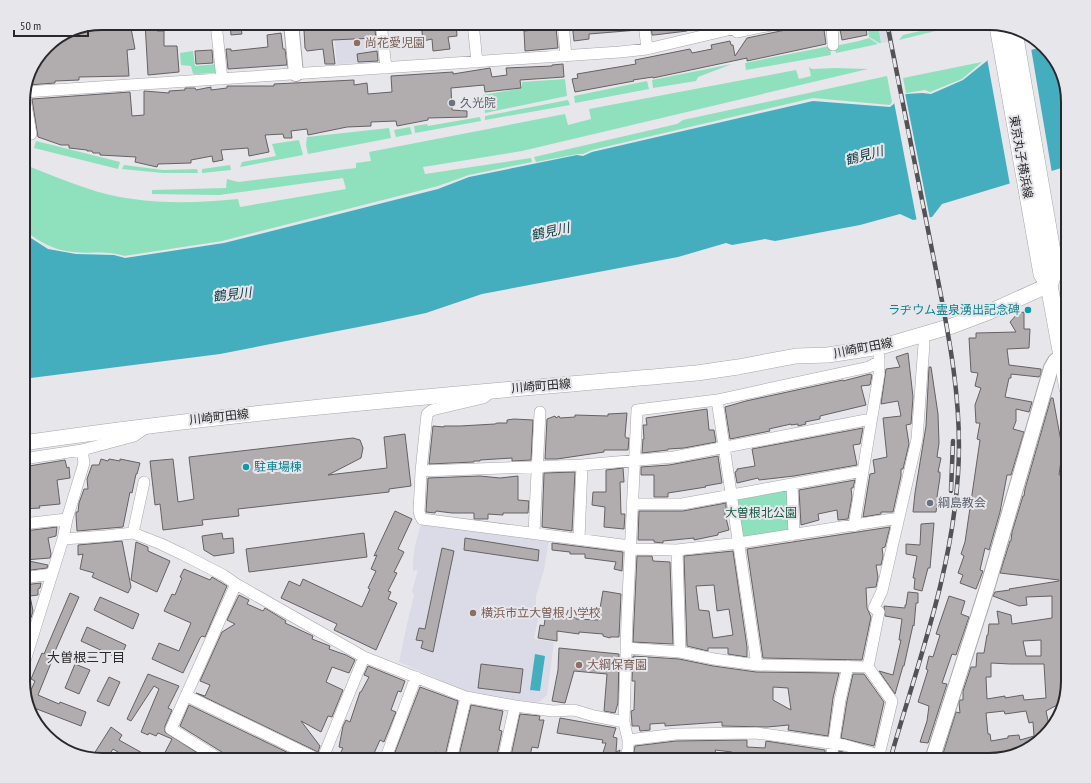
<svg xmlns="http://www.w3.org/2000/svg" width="1091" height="783" font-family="'PT Sans Narrow','Noto Sans JP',sans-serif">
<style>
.built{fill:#dbdbe7}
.green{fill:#8fe1bd}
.water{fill:#44aebf}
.pier{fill:#e6e6eb}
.building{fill:#b1acae;stroke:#666263;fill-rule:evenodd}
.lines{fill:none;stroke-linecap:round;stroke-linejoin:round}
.minor-casing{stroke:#a6a6ab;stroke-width:12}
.tertiary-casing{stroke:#a6a6ab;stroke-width:16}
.secondary-casing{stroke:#a6a6ab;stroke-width:16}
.primary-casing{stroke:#a6a6ab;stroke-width:18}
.minor{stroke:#fff;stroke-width:11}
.tertiary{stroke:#fff;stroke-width:14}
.secondary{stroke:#fff;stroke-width:15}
.primary{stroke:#fff;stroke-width:17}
.rail-casing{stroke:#535355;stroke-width:4.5}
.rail{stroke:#e6e6eb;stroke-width:3;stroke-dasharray:9;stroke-linecap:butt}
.education-dot{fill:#8d6e63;stroke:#e6e6eb;stroke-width:1.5}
.worship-dot{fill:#6b7280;stroke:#e6e6eb;stroke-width:1.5}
.culture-dot{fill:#0f9aa8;stroke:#e6e6eb;stroke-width:1.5}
.labels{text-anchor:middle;stroke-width:4;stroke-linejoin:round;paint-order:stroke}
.education-label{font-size:12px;fill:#785e54;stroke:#e6e6eb;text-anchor:start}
.worship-label{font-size:12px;fill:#5b616d;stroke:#e6e6eb;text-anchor:start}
.street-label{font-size:12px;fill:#29292b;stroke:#e6e6eb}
.culture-label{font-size:12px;fill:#0d838f;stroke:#e6e6eb;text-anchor:end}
.park-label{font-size:12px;fill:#165840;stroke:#e6e6eb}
.water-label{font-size:13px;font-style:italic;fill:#0b3c44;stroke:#e6e6eb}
.neighbourhood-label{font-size:13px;fill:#29292b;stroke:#e6e6eb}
.rim{fill:none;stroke:#29292b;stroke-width:2}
</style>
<rect width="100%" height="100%" fill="#e6e6eb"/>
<path class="built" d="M333,23H377L381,62L337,64Z
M878,23H891L894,41L881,43Z
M421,523L549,540L544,570L536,596V612L539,614L534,639L554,642L547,695L538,703L469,693L399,662L407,624L414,595L412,591L418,570L413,571V560L415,546Z"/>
<path class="green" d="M523,23H550V27L524,30Z
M908,23V26L920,23L922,29L904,31L903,24Z
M955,23H968L899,40L903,35Z
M874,25H878L881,43H879L869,37L868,29Z
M869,38L878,44L836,53L835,46L859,41Z
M830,46L831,55L746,70L745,63Z
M193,51L195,66L218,64L219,73L193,74L191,66L181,65L180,53Z
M982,62L962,79L930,92L925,90L906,93L903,78Z
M732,64L698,77L696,81L653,88L652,80Z
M809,67L812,69L834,68L868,69L522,151L423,167L425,174L531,158L532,162L469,175L438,186L222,241L124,256C108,250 91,254 74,252C52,250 41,242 23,230V164C44,172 65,181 86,188C135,205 188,204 238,199L240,207L346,189L343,178L219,195L152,194V190L226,188L227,179L238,182L356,168V163L371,161L369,152L565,114L568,125L591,119L589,109L796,70L799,79L811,76Z
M887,76L892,102L890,105L813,98L592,150L583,154H578L536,162L534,157L677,124L683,120Z
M565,79L567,96L485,113L483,95L522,88V82Z
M647,81L649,89L575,103L574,96Z
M568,100L570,105L485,120V116Z
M480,117L481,121L415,133L414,126L427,124L428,126Z
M410,127L412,134L396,137L394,130Z
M389,128L391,138L308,154L306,145L307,137Z
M299,140L303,155L240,167L242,162L276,156L272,144Z
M36,141L120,162L118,169L34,148Z
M124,165L163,170L197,169L198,173H163L122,169Z
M230,165L231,170L202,173V169Z
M788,489L789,530L743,537L735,497Z"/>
<path class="water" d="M1043,47L1060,67L1068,102V166L942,204L932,217L913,220L900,214L860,225L775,241L765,239L732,245L726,243L678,257L482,294L426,313L379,323L220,354L23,379V233L48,249L76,254L114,255L125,258L224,243L438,189L469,177L577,155L583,156L592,152L813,101L890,107L906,94L922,93L931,94L963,80L988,60Z
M535,654L545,656L540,691L530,690Z"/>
<path class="pier" d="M1031,48L1052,173L1010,185L987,58Z
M905,93L930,219L917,222L894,102Z"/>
<path class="building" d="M124,23H130L135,49L127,50L129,76L79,77V80L55,81V83L28,85L27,82L31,67L50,43L72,29L81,27L82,31L90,30Z
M145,23H156L157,31H164V46H177L179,72L148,75Z
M230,23H240L242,34L231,35Z
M316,23H374L376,38L332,40L335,64H325L323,49L307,51L305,48L304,30L317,28Z
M421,23H456L457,36L448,37L450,49L433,51L432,39L423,41Z
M572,23H637L638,30L589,34V39L574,41Z
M651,23H696L687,31L654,35H652Z
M819,23H823L826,44L747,61V58L653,78V77L633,80L634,81L575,92L572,79L578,78L577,74L636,64L635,60L690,49L692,53L712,49L711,45L730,41L731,45H733L735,56L747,38Z
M844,23H865L867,35L842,40L839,24Z
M556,28L558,48L525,51L524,31Z
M281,33L283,49H285L287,65L228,69L226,49H231V51L268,47L267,35Z
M212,50L213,63L196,64L195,51Z
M377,51L378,61L358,62L357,54Z
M563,64L564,77L520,80L521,88L485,92L484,85L451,88L452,110L467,111V117L428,118V120L397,126L396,121L371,122V126L347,127L308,135L307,129L291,131L292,138H284L283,134L265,135L269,152L249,156L248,148L221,150L223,160L213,162L212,156L191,160V163L158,164L157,167L135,162L136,157L100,155V153H93L92,151H87V150L69,148V145H61L38,137L32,99L130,92L132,116L144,115V91L169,93V91L185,90V88H195L196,90L211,87V90L227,88V86H274V84L354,80V85L367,83L368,94L392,92L391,76L453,72V74L490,68L492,77L507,75L506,68L552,66V65Z
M1024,312V329H1030L1029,348L1007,349L1009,365L1041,369V374L1039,377L1011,374V378H1009L1005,397L1032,402L1029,412L1016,409V421L1013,429L1024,432L1011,475H1007L1000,512L989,550L985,548L980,570L983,571L976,589L960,583L963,575L958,573L964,556L961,554L965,542L980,440L977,439L980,423H976L975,405L981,388L975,386L978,373L971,372L969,338H976V333L1016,332L1010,322L1018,313Z
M908,353L913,397L911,424L906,425L909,444L903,469H901V476L893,512H881V514L863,517L870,474L875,473L873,460L887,457L883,418L901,416L898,401L881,404L886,369L900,367L896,357Z
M929,367H931L938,414L939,443L937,457L941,458L938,472H940V477L937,497H938L936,512H913L915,493L926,426Z
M870,374L872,375L870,385L861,386L866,405L820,416V419L805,422L806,424L798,426V424L791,425V424L769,429L770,431L730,439L725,407L746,401L843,380V381Z
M1051,398H1053L1063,452L1062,453L1059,475L1066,473L1068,484V556L1063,557L1068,575V645L1063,646L1066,686L1061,703L1046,711L1050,730L1026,750L988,755V760H953L942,757L956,712L960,713L959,702L960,700H963V691L971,667H976L977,653H984L987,635H988L989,624H999L997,611L1011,615L1012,624L1052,618V596L1026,597L1027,605L1019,606L993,596L995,592L1010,590L1009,589L1059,581V580L1000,573L1010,541H1011L1012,532L1023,496H1024L1025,489ZM1041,640V656H1026L1023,641ZM991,663L1010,664H1044L1046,698L1024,700L1023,695L1005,698V696L987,699L986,677H991ZM1004,711L1005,714L1026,711L1029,723L1033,722L1034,736L1020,740L1019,735L1008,736V738L991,741L990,734H988L986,713Z
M707,409L709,430H714L716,442L684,448L668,449V450L642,453L643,439H644L643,425H647L646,418Z
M627,413L625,436L626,438H629L628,450H604V452L557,459H545L547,419L555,416L556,418L559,416L560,418L575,417V415L608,416V414Z
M514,419L533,420L531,460L512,461V458L480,460V461H474V462L429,464L433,426L444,427V426H460L495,424L497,423H507V420Z
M863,428L860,444L853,445L857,465L794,476L759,480L758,478L737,483L735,472L737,471V469L755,466L752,449Z
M405,434L411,486L389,489V492L238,509L239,516L202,520L203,525L163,530L160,504L155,505L150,461L173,459L178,502L194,499L189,457L353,438L360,440L363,448L361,458L328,475L387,468L384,437Z
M718,456L722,483L705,486L706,487L668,493V497H654V475H641V467L669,465Z
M101,459L108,461L109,459L120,461V459L140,463L137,474H136L132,493L130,492L123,527L77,531L76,515V512H78L79,503L84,489H88L87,479L92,465H99Z
M65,460L67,468L69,467L70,478L57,480L60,504L39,506L40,508L23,509V486H25L23,467Z
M623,468L624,482H620L621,514H625L624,529L604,527L605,507L592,505L593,492H606V470Z
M575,472L572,531L542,527L544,473Z
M480,476L500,478L518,476V500L529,501L528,513H503V515L488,514V519H474V513H452L436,511L435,513L426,512L428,478Z
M855,480L853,488H851L852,497L848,519L838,520L837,510L818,514L819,520L801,525L799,490Z
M726,503V509L724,510L729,530L718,533V535L694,540V538L663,541V543L654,542V540H638L639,511H683Z
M395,511L412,519L398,549L404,552L394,572L397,573L388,591L391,592L388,599L397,603L376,650L334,630L337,624L281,598L289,581L300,586L303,579L362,607L370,589L368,588L376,571L371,569L377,555L374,556Z
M934,523L930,568H928L922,591L914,589L915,578H913L917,556L906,554V544L920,545L921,524Z
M57,527L56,536L48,538L51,554L50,558L24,560L48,565L47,568L23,571V534L25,533V531Z
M890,527L885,547L882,548L883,556L881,565H876L878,577L876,587L866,588L867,608L871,617L862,660L763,658L747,549Z
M222,533L223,539L233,538L234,553L214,556L204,550L202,536Z
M364,533L367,557L249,572L246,549Z
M465,538L539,550L538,561L464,550Z
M122,541L131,587L128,593L92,577L94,573L80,569L83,554L78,555V545Z
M136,542L148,547V551L170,561L157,592L131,580Z
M552,543L623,552L622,571L614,569L616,562L585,558V554H570V552L552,550Z
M442,548L454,551L433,652L421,648L423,641L416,640L419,628L425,629Z
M733,551L747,647V657L728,654V648H708V651L687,646L684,556ZM714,585L717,611L729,609L733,635L713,638L709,611L699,610L696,586Z
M637,556H652L653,561L670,562L673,644L633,642Z
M184,569L210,580L212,577L227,586L205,637L202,636L200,638L183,673L152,659L159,643L179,651L191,623L164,611L172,594L175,595L182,578L180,577Z
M41,583L40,588L38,589V595L30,596L33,611L31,618L23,620V607H25L23,585Z
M603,591L621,594L619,637H610V638L603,636V634L579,632V634L557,631V641L538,638L540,625L544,626L546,613L556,612L567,613V618L576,617V619L598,620Z
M908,592L918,593V603H916L914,626L913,625L904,666H903L895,694L879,671L893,675L901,640H899L902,619L885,616L884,606L905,608V605H906Z
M70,593L79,597L52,658H53L38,695L59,704L60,702L86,712L81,726L29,706L27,699L35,681L31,679L42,653L44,654Z
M239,595L249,600L247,604L263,611L265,608L286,621L285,623L313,636L312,639L330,646L329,649L346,655L355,660L349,673L332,667L326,682L343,690L332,717L328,716L321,732L301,721L320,746L318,752L196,693L205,696L210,685L200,681L222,632L235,624L227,620Z
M949,596L965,601L961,614L969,617L956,655L952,654L942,683L947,684L928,743L920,742L927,721L929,706L918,702L928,670L926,669L929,656L933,657L940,635L936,634Z
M100,597L139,614L133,629L94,610Z
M87,627L126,645L120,659L81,641Z
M559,648L619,654L618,703L615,713L604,711L607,674L574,671L565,703L552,701L558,670Z
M633,656L679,659L713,666L756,672L839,673L833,698L828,736L788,730L789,725L767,727L722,726V722L665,726V723L650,724V730L640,731L639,726H632V724L631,711L634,710L635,681H632ZM773,687L788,688L791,710L773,700Z
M75,664L90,670L79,694L65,688Z
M481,664L523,669L520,693L478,688Z
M368,666L405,681L401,692L398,691L391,710L396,712L384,742L380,740L371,760H337L343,748L339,747L343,726L346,720L350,722L360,692H361L369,677L364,675Z
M148,674L179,686L168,708L172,710L165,726V732L204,757L202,760H161L172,739L158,733L156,736L149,733L148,735L141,732L159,689L154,686L131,721L127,719Z
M853,674H864L884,702L874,746L841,738L847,701Z
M109,677L120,682L109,706L97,701Z
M420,687L458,701L445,756L435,752L432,760H392Z
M189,705L297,757L296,760H236L228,758L225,754L180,726Z
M471,705L503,711L499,730L502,731L496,760H458Z
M520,714L540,716L539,720H544L538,748L532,747L529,760L511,756Z
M560,718L616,728L613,737L617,738L616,752L620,750L618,760H595V758L602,756L606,743H602L603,740L557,733Z
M111,727L122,735L119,740L155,760H131L113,749L106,760L92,757Z
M747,740V747L765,748L766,741L825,750V754L812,753V757L788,756L787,759L748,754L749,760H733L732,752L715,750L718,760H675L674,755L663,756L662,754L633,758L635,746L676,741Z
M839,751L843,752L870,760H838Z"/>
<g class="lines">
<defs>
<path id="minor" d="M216,23L222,79
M381,23L386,68
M473,23L477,62
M563,23L566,56
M644,23L647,49
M832,23L833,45
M736,26L737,32L781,23
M24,92L620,52L647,49L736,28
M24,93L31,134
M486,396L483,398L432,410L427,414L421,471L419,511L420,515L422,519L630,546L634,549L677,550L738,543L899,518
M717,400L757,665
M23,459L82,450
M421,471L582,465L674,457L871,419
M792,484L794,535
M632,504H682L863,471
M23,524L67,519
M854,526L879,374V357
M133,533L144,482
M534,533L540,412
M63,539L105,536L133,533L161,544L182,554L223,575L236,584L364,657L466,697L515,706L553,711L574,710L594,716L624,722
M579,539L582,465
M677,550L680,652
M23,578L52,574
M626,648L680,652L714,659L757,665L868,667
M23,667L63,539L67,519L84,463L82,450L134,436L147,427
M187,696L319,760
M628,740L676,734L756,733L844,745L879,755L877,760
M879,755L892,701L868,667L879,612L874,608L882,591L917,439L924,344L923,334
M221,760L171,729L236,584
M322,760L364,657
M385,760L416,677
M451,760L466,697
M503,760L515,706
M625,760L628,749V740L624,722L627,619L637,410L717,400L869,367L878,362
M831,760L840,700L848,666"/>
<path id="tertiary" d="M291,23L296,74
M932,760L988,585L1051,368L1055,361L1062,356"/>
<path id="secondary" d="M23,443C247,410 472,393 697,373L738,367L796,356L828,355L880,347L952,326L989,312L1049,285"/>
<path id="primary" d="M998,26L1042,274L1049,285L1068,389
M1014,32L1055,269L1049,285"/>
</defs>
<use href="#minor" class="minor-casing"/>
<use href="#tertiary" class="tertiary-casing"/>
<use href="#secondary" class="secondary-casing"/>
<use href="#primary" class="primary-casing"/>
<use href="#minor" class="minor"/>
<use href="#tertiary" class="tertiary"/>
<use href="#secondary" class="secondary"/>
<use href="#primary" class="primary"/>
<defs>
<path id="rail" d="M887,23C902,102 918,181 934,260C948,331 963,402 958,474C952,573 917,665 890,760
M951,491L953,441"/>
</defs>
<use href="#rail" class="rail-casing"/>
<use href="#rail" class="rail"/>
</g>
<g class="education-dot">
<circle cx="357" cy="43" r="4"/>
<circle cx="473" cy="613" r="4"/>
<circle cx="579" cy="665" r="4"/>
</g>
<g class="worship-dot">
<circle cx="452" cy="103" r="4"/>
<circle cx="930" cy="503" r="4"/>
</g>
<g class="culture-dot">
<circle cx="1028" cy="310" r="4"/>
<circle cx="246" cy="467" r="4"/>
</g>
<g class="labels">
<g class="education-label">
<text x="365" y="47">尚花愛児園</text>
<text x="481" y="617">横浜市立大曽根小学校</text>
<text x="587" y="669">大綱保育園</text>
</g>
<g class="worship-label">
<text x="460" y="107">久光院</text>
<text x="938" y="507">綱島教会</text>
</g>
<g class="street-label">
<text transform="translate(1021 157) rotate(80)" y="4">東京丸子横浜線</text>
<text transform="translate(863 348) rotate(-11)" y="4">川崎町田線</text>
<text transform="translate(541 386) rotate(-5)" y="4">川崎町田線</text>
<text transform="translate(219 417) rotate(-6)" y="4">川崎町田線</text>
</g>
<g class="culture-label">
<text x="1020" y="314">ラヂウム霊泉湧出記念碑</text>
<text x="254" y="471" text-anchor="start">駐車場棟</text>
</g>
<g class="park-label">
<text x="761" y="517">大曽根北公園</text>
</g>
<g class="water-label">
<text transform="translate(864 155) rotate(-15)" y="5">鶴見川</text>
<text transform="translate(550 231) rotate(-12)" y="5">鶴見川</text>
<text transform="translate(232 294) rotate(-7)" y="5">鶴見川</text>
</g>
<g class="neighbourhood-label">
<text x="86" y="662">大曽根三丁目</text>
</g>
</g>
<path d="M0 0H1091V783H0ZM102 30H989A72 72 0 0 1 1061 102V681A72 72 0 0 1 989 753H102A72 72 0 0 1 30 681V102A72 72 0 0 1 102 30Z" fill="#e6e6eb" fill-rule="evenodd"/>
<path class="rim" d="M102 30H989A72 72 0 0 1 1061 102V681A72 72 0 0 1 989 753H102A72 72 0 0 1 30 681V102A72 72 0 0 1 102 30Z"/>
<path d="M14 30v6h74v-6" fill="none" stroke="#29292b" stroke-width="2"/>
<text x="20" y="30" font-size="12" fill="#29292b" stroke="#e6e6eb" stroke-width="3" paint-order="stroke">50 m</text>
</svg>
